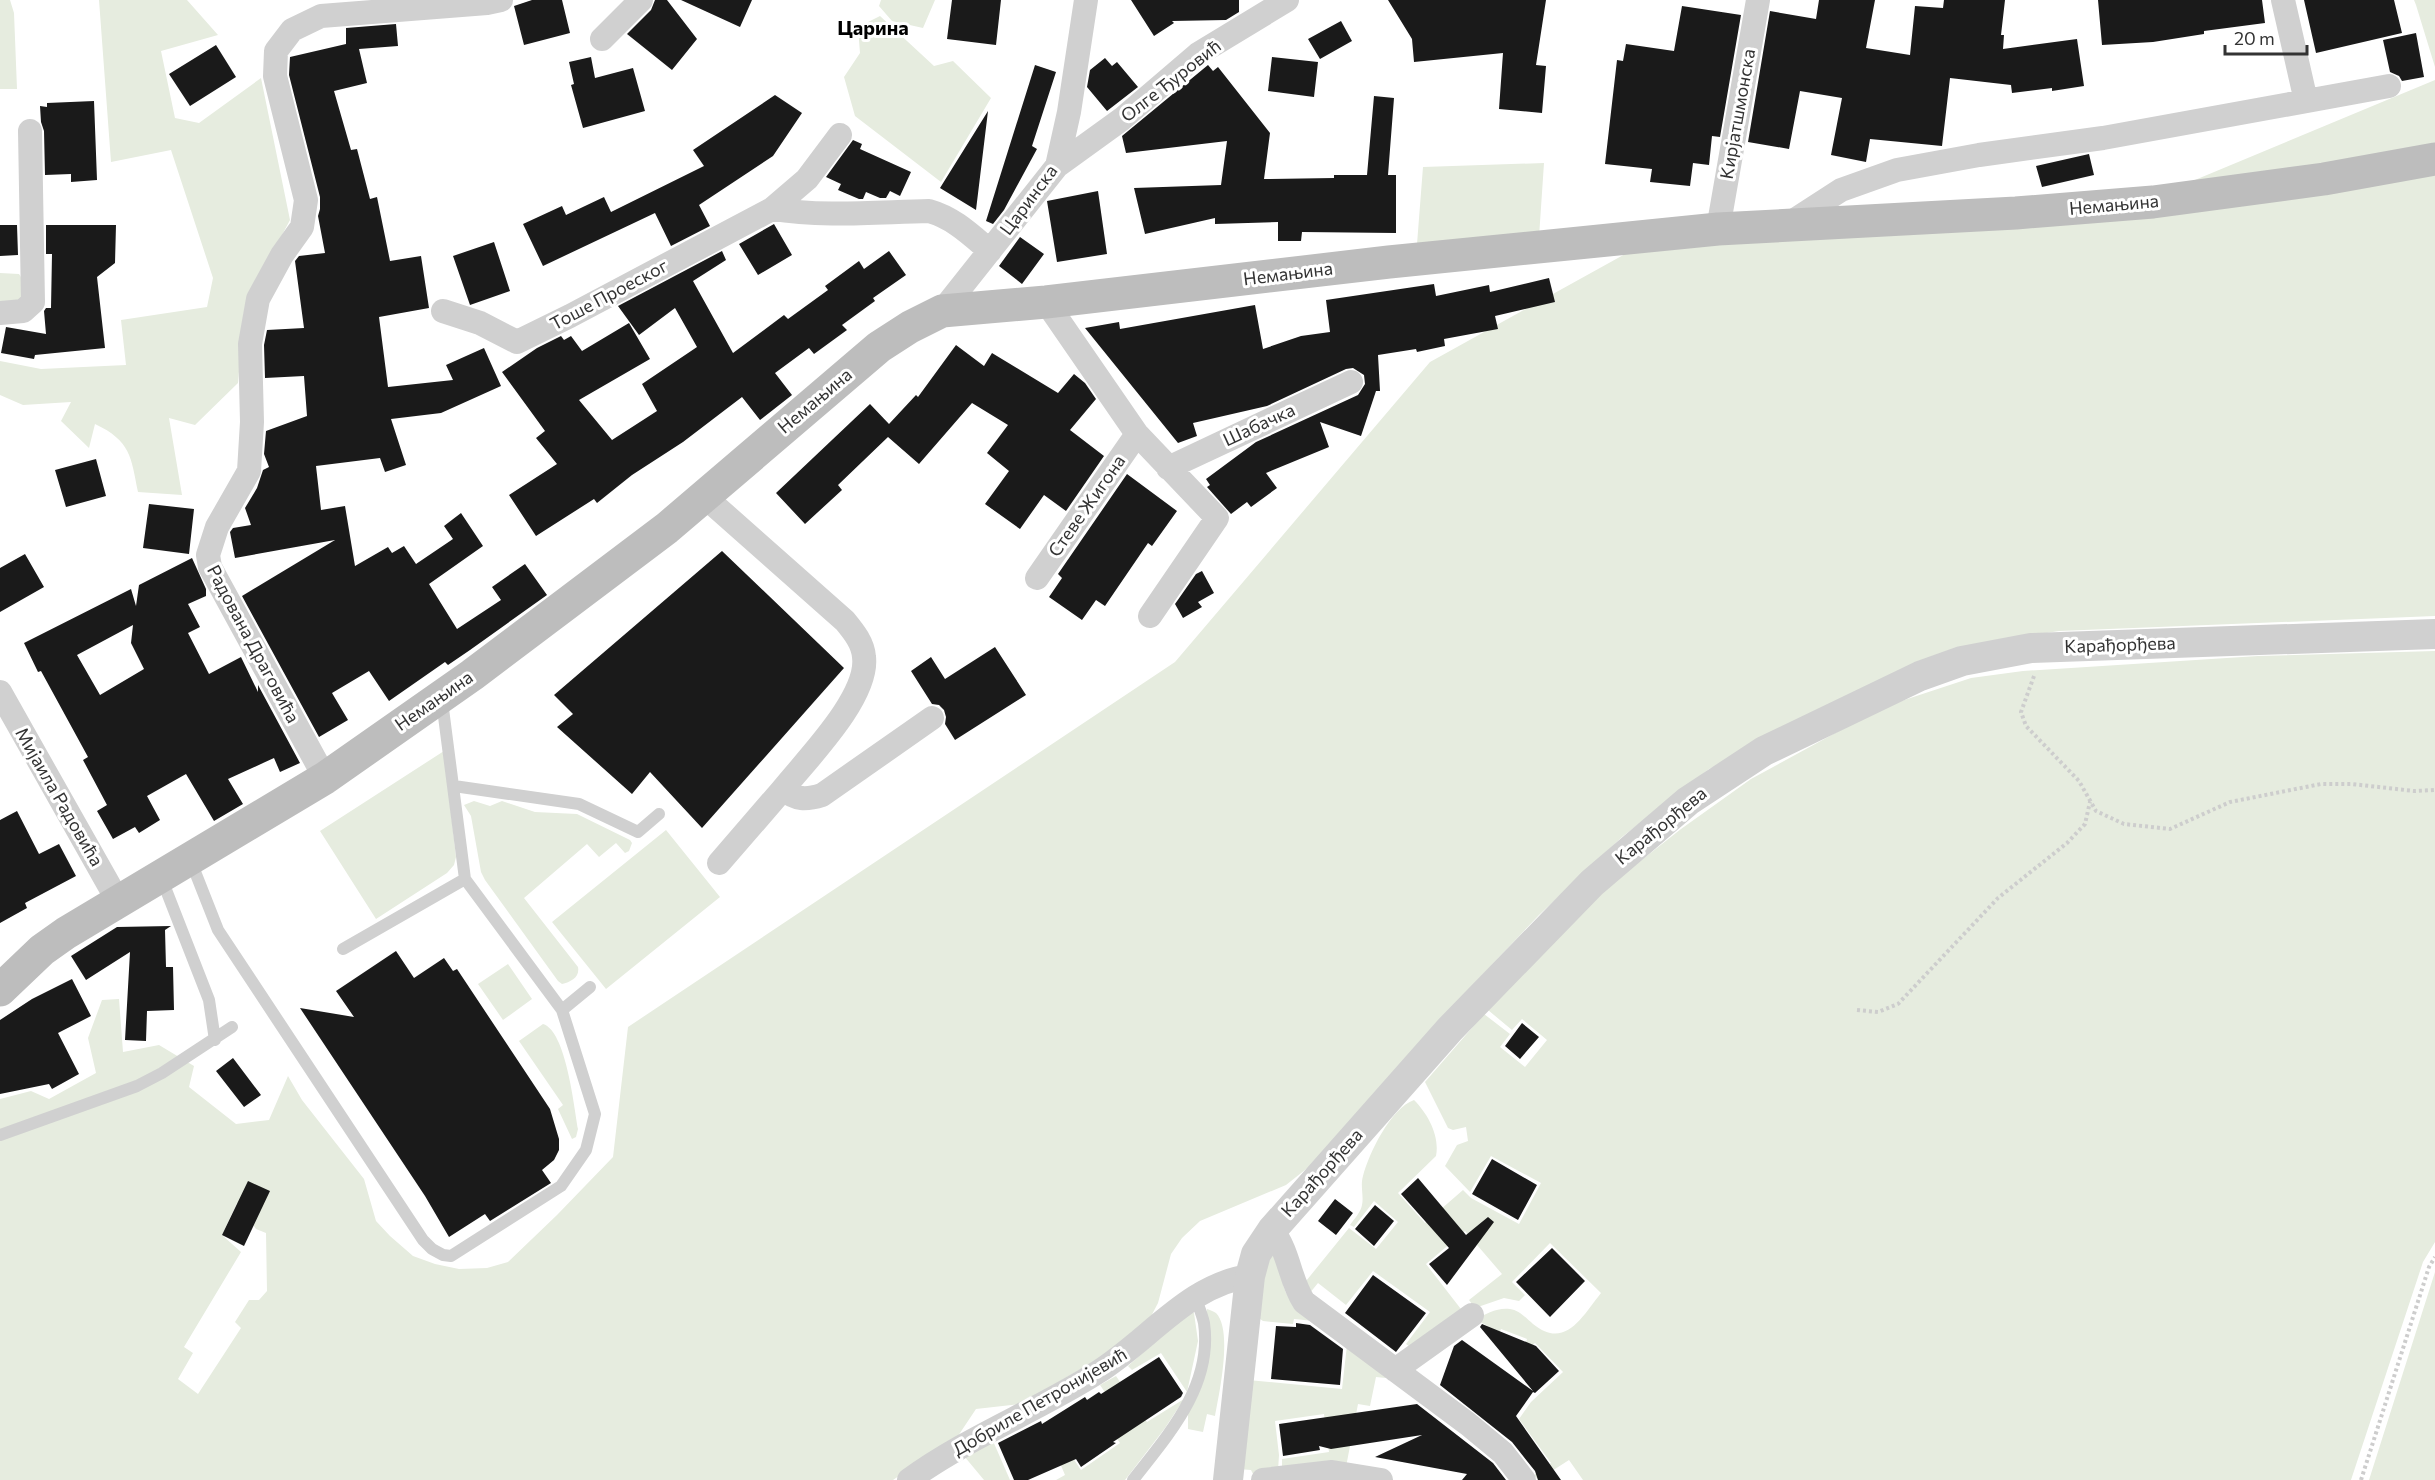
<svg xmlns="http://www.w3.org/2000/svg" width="2435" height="1480" font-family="Commissioner,sans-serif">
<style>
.green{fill:#e6ecdf;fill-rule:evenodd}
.building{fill:#1a1a1a;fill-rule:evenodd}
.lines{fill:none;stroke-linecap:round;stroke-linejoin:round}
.path{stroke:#cdcdcd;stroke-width:4;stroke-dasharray:3 3;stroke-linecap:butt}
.service{stroke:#d0d0d0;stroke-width:12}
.minor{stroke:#d0d0d0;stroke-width:24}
.tertiary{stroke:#d0d0d0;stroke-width:30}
.secondary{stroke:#bdbdbd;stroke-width:33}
.labels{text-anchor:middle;stroke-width:6;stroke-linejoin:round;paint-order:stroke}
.street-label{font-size:18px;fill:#333;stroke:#fff}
.neighbourhood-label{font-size:20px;font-weight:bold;fill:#000;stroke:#fff}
</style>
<rect width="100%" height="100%" fill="#fff"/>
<path class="green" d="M0,0H10L14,13L17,89H0Z
M99,0H187L218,35L161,51L175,118L199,123L261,78L290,220L267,263L244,312L238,383L195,425L169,418L182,495L138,492C131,457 131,441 95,424L89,448L61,421L71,402L23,405L0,395V361L41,369L126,365L121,320L207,307L213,278L171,150L111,162Z
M881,0H935L923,28L892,21L879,6Z
M2414,0H2435V67L2416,5Z
M880,16L934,66L953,61L991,98L941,182L855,116L844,77L860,53L858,27Z
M2435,80V616L2059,631L1983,643L1709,769L1622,837L1539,915L1431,1029L1310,1166L1286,1185L1200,1221L1182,1238L1171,1254L1158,1303L1147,1324L1130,1340L1021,1404L976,1409L958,1436L893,1480H0V1099L31,1091L49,1099L96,1073L88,1038L102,1000L119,999L123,1052L159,1045L194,1066L189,1087L236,1124L269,1120L288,1076L302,1100L364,1179L376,1221L390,1236L413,1256L435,1264L459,1269L487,1268L508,1262L557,1215L613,1157L628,1027L1175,662L1430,362L1636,248L2094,222ZM237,1203L256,1229L266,1233L267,1291L259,1300H249L235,1322L241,1328L198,1394L178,1379L193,1353L184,1347L241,1252L222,1235Z
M1544,163L1539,237L1417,244L1423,167Z
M0,273L19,274L32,294L0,322Z
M2435,651V1242L2423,1262L2351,1480H1583L1569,1460L1538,1480L1534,1475L1551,1463L1519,1419L1531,1402L1563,1372L1535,1343L1522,1355L1527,1339L1501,1329L1495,1341L1490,1339L1493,1329L1475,1319C1486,1314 1498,1307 1510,1309C1519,1310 1527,1319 1533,1324C1565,1350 1582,1317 1601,1293L1550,1243L1512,1282L1525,1295L1519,1301L1504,1298L1475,1308L1469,1300L1502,1274L1465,1231L1426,1264L1464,1313L1413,1349L1406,1344L1430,1312L1373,1271L1346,1305L1318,1283L1309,1294L1302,1286L1349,1228L1376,1249L1398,1222L1374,1201L1354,1227L1350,1225C1354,1219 1361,1212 1362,1205C1364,1196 1360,1186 1363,1176C1369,1153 1391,1108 1414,1100C1428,1114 1440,1136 1436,1156L1398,1193L1425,1223L1463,1190L1471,1198L1519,1224L1541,1183L1491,1156L1470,1192L1445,1166L1457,1145L1468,1141L1466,1127L1453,1130L1448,1128L1425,1082L1484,1014L1510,1034L1500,1047L1525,1067L1547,1040L1522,1019L1512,1030L1488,1010L1591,900L1681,829L1751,779L1883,707L1971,678L2023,671L2258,656Z
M444,751L456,857L454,865L447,873L376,919L320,831Z
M474,801L490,806L502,801L535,812L577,814L630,840L632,843L629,851L625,853L616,843L599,857L587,844L524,898L578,967C580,977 571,982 562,984L558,981L485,880L481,872L471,816L464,805Z
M666,830L720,897L606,989L552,922Z
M508,964L532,999L503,1020L478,984Z
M543,1024C566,1031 574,1106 578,1129L576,1137L572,1139L558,1109L563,1105L519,1041Z
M1271,1252C1281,1264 1280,1279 1286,1293C1291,1305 1305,1313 1314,1321L1294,1319L1293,1324L1263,1321L1257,1317L1264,1270Z
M2435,1272V1480H2369Z
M1207,1309C1210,1310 1213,1311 1216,1313C1233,1330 1219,1394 1215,1416L1207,1414L1203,1432L1188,1429V1413Z
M1190,1311L1194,1313L1198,1341L1187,1392L1161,1353L1132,1370L1128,1366Z
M1347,1345L1386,1374V1378L1376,1377L1370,1406L1358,1404L1346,1467L1282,1471V1459L1329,1452L1324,1414L1275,1421L1279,1455L1278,1471L1253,1474L1251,1470L1238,1469L1248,1380L1342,1389Z
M1116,1376L1147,1422L1184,1399L1165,1428L1125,1480H1056L1065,1475L1043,1423L1048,1421L1081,1470L1120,1443L1104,1420L1117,1410L1100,1385Z
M993,1441L1010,1480H984L964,1456Z"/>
<path class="building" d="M532,0H562L570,33L524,45L514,6Z
M655,0H667L697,39L672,70L627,34L651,10Z
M681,0H752L740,27Z
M952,0H1001L996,45L947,39Z
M1131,0H1239V12L1226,20L1172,21L1174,23L1154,36Z
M1388,0H1546L1536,65L1546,66L1542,113L1499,109L1503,53L1414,62L1412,39Z
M1819,0H1875L1866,48L1910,55L1915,6L1943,8L1944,0H2005L2001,35H2004L2003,49L2077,39L2084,86L2052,91V88L2012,93L2011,85L1950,78L1942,146L1870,139L1866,162L1831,155L1842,98L1800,91L1789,149L1748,142L1770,11L1816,19Z
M2098,0H2262L2265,23L2204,31V34L2153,42L2102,45Z
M2304,0H2394L2402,33L2316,53Z
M1682,6L1741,15L1720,137L1712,136L1709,165L1693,163L1690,186L1650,182L1652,169L1605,164L1617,60L1623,61L1626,44L1674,51Z
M1341,21L1352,41L1320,59L1308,39Z
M396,24L398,46L359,49L367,83L334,91L351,150L357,149L370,199L377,197L390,261L421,256L429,308L379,317L388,387L453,380L446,365L484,348L501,386L441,413L391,419L406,465L385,472L380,458L316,466L321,510L345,506L355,566L388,547L392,553L404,546L416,564L453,539L444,526L461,513L483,546L429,584L457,629L501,600L492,587L525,564L547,595L470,650L448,665L445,662L389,701L369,671L332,693L348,720L319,737L242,596L335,540L235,558L230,532L233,528L251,525L245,508L257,488L263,470L269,467L264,454L266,431L307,416L304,376L265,378L264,345L267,330L304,328L295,261L299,256L325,253L318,216L320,209V197L289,75L290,57L346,44V28Z
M2416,33L2424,77L2402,81L2399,76L2390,72L2383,40Z
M216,45L236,77L190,106L169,74Z
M591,57L595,78L633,68L645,111L583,128L571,85L574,84L569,62Z
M1272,57L1318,62L1314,97L1268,91Z
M1105,58L1112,66L1117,62L1138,87L1107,111L1087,87L1090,70Z
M1035,65L1056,72L1032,146L1037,149L1004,210L993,224L986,221Z
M1208,65L1213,71L1218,67L1270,133L1264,179L1334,178V175H1367L1374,96L1394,98L1388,175H1396V233L1302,232L1301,241H1278V222L1215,224V218L1145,234L1134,188L1221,185L1227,141L1126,153L1122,136Z
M775,95L802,113L773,156L699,205L710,226L671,246L655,213L543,266L523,224L562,206L566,215L604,197L611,212L704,166L693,150Z
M94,101L97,180L71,182V174L45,175L44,131L41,122L40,106L47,107V103Z
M988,111L976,210L940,188Z
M853,140L862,144L860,149L911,172L900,196L890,191L886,198H880L866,192L863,199H859L838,190L841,184L826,177Z
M2089,154L2094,175L2042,187L2036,166Z
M1098,191L1107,254L1057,262L1047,201Z
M774,224L792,255L758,275L739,244Z
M0,225H17L18,255L0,256Z
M46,225H116L115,263L97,277L105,348L35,355L34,359L1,353L6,327L46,334L44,311L46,308H51L52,254H46Z
M1020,237L1044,254L1022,284L999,266Z
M494,242L510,291L470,305L453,256Z
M722,251L726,260L693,281L733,353L784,315L788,319L828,290L825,286L859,261L864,269L889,251L906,275L873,298L875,301L842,325L847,330L814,354L809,348L775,373L792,395L760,420L742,397L683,442L632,475L597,503L594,499L536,536L509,495L557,464L536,438L545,431L502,372L537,348L561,336L564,340L571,336L582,351L629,323L650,359L579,400L612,440L657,411L642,384L697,347L675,308L639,335L618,306Z
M1549,278L1555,302L1495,316L1498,329L1444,339L1445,346L1417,352L1416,349L1378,355L1380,391H1376L1361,436L1320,422L1329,447L1266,473L1277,488L1251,507L1247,502L1231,514L1207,487L1210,485L1206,479L1256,442L1358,395L1365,384L1364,375L1353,368L1346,369L1267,406L1193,423L1197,436L1178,443L1085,328L1119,322L1120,329L1255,305L1263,349L1301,336L1330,332L1326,300L1434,284L1436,296L1489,285L1490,292Z
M956,345L984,366L992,353L1058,393L1074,374L1085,383L1096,399L1070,430L1104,456L1066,511L1044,495L1020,529L985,504L1009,471L987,453L1008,425L972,403L919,464L888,437L838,485L842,490L805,524L776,493L870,404L889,424L916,395L918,397Z
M96,459L106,496L66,507L55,470Z
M1127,474L1177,511L1152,546L1148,543L1105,606L1096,600L1082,620L1049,597L1062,578L1058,574Z
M149,504L194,509L189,554L143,548Z
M722,551L844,668L702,828L650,772L632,794L557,727L573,714L554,695Z
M25,554L44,587L0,612V568Z
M192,558L206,589V596L188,604L200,627L188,633L209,674L241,657L258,692V685L300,763L280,772L274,758L228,779L243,804L214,821L186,774L147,796L160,820L139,833L135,827L113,839L97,811L107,805L83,760L88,757L41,671L38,672L24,643L131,589L136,606L139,585ZM133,625L131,643L144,669L100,695L77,655Z
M1202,571L1214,593L1198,602L1202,607L1183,618L1175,604L1196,574Z
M995,647L1026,695L955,740L945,724L946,717L944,710L939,705L932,704L911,671L931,657L945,679Z
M17,811L39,854L59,844L76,876L25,903L27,908L0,923V820Z
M171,926L165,930L166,967H173L174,1010L147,1011L146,1041L125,1040L130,952L86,980L71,956L117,927Z
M396,951L414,978L444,958L453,971L457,969L550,1109L559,1139V1150L554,1160L542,1170L551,1183L490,1221L485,1214L449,1237L425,1196L300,1008L354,1017L336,991Z
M72,979L91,1016L58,1033L79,1074L52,1089L49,1084L0,1094V1020L32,999Z
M1522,1023L1539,1037L1520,1059L1505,1046Z
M233,1058L261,1095L244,1107L216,1071Z
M1492,1159L1537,1185L1518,1220L1472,1194Z
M1418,1178L1466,1235L1488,1217L1494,1222L1447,1285L1429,1264L1449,1248L1401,1194Z
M248,1181L270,1191L244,1246L222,1235Z
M1335,1199L1353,1213L1336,1235L1318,1221Z
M1375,1205L1394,1221L1374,1246L1355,1229Z
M1552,1248L1585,1281L1550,1317L1516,1282Z
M1373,1275L1426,1313L1396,1352L1345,1313Z
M1296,1323L1310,1325L1343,1349L1340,1385L1271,1379L1276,1326L1296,1327Z
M1482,1324L1536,1346L1559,1371L1535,1393L1533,1392L1516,1416L1561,1480H1538L1535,1471L1512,1442L1440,1385L1454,1346L1462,1340L1533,1391L1480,1327Z
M1159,1357L1183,1393L1181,1397L1113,1442L1116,1443L1081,1467L1076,1459L1028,1480H1014L998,1443L1041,1421L1042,1424L1085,1397L1087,1400L1099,1392L1101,1394Z
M1417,1404L1493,1463L1506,1480H1462L1467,1474L1375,1457L1422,1435L1331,1449L1319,1446L1320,1450L1283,1456L1279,1424Z"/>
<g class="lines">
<path class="path" d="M2034,676L2021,712L2026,726L2079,781L2096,811L2124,824L2170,829L2230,802L2321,784H2352L2414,791L2435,790
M1857,1010L1878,1012L1898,1004L1998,898L2067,843L2085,824L2090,802
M2361,1480L2429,1267L2435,1257"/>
<path class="service" d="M454,786L579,804L638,832L659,814
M190,859L218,930L423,1240L432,1249L443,1255L451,1256L561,1186L586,1150L595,1114L562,1010L465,879L442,701
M161,877L209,1000L215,1040
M343,949L465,879
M562,1010L590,987
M0,1135L137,1086L162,1073L232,1027
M1133,1480C1168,1435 1213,1386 1204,1323C1202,1314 1198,1305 1195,1296"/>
<path class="minor" d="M2283,0L2306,101
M602,39L641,0
M1057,166L1122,119L1198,54L1287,0
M772,209L807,179L840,135
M1790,223L1841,190L1897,170L1979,155L2103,138L2389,86
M1718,229L1758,0
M1046,302L1137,434L1217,518L1150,616
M443,311L480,323L517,342L570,316L772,209C823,217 877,212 929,211C954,218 971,235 990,251
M942,311L1057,166L1069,112L1086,0
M0,313L23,311L33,302L30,131
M1168,468L1351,382
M705,497L845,621C854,632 863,643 864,657C869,697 807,759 783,789C796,800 806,800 822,795L932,718
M1037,578L1137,434
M0,692L118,901
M325,778L210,567L208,555L217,527L249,471L252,422L250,344L258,299L282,255L302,227L306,200L275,76L276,51L292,30L321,16L487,3L501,0
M719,863L783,789
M1272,1230C1290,1253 1289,1279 1304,1302L1468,1424L1503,1453L1524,1480
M1395,1370L1472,1315
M909,1480C968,1437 1037,1411 1098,1372C1149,1340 1189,1284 1250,1276
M1263,1480L1332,1472L1381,1480"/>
<path class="tertiary" d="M1228,1480L1250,1276L1256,1254L1272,1230L1450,1029L1592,883L1688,801L1764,751L1920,676L1962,661L2031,648L2435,634"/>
<path class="secondary" d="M0,990L42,950L66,933L325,778L472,675L667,528L879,347L910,327L942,311L1046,302L1389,262L1718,229L2016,213L2153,202L2324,179L2435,159"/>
</g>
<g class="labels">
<g class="street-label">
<text transform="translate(1171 81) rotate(-38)" y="6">Олге Ђуровић</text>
<text transform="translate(1738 114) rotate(-80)" y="6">Кирјатшмонска</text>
<text transform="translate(1029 200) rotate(-53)" y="6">Царинска</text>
<text transform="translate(2114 205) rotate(-5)" y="6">Немањина</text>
<text transform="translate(1288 274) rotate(-7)" y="6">Немањина</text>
<text transform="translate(609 295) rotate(-28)" y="6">Тоше Проеског</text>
<text transform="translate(815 401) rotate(-40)" y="6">Немањина</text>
<text transform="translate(1259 425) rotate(-25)" y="6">Шабачка</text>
<text transform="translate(1087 506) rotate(-55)" y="6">Стеве Жигона</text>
<text transform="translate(253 644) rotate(62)" y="6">Радована Драговића</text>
<text transform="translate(2120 645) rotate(-2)" y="6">Карађорђева</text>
<text transform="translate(434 701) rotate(-35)" y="6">Немањина</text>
<text transform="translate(59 797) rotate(60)" y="6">Мијаила Радовића</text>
<text transform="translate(1661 826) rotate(-39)" y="6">Карађорђева</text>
<text transform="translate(1322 1173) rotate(-48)" y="6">Карађорђева</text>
<text transform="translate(1040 1402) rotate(-30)" y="6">Добриле Петронијевић</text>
</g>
<g class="neighbourhood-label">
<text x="873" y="35">Царина</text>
</g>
</g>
<path d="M2225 45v9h82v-9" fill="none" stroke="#333333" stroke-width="3"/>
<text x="2234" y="45" font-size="18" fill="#333333" stroke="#ffffff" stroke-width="4.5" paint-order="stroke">20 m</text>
</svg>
